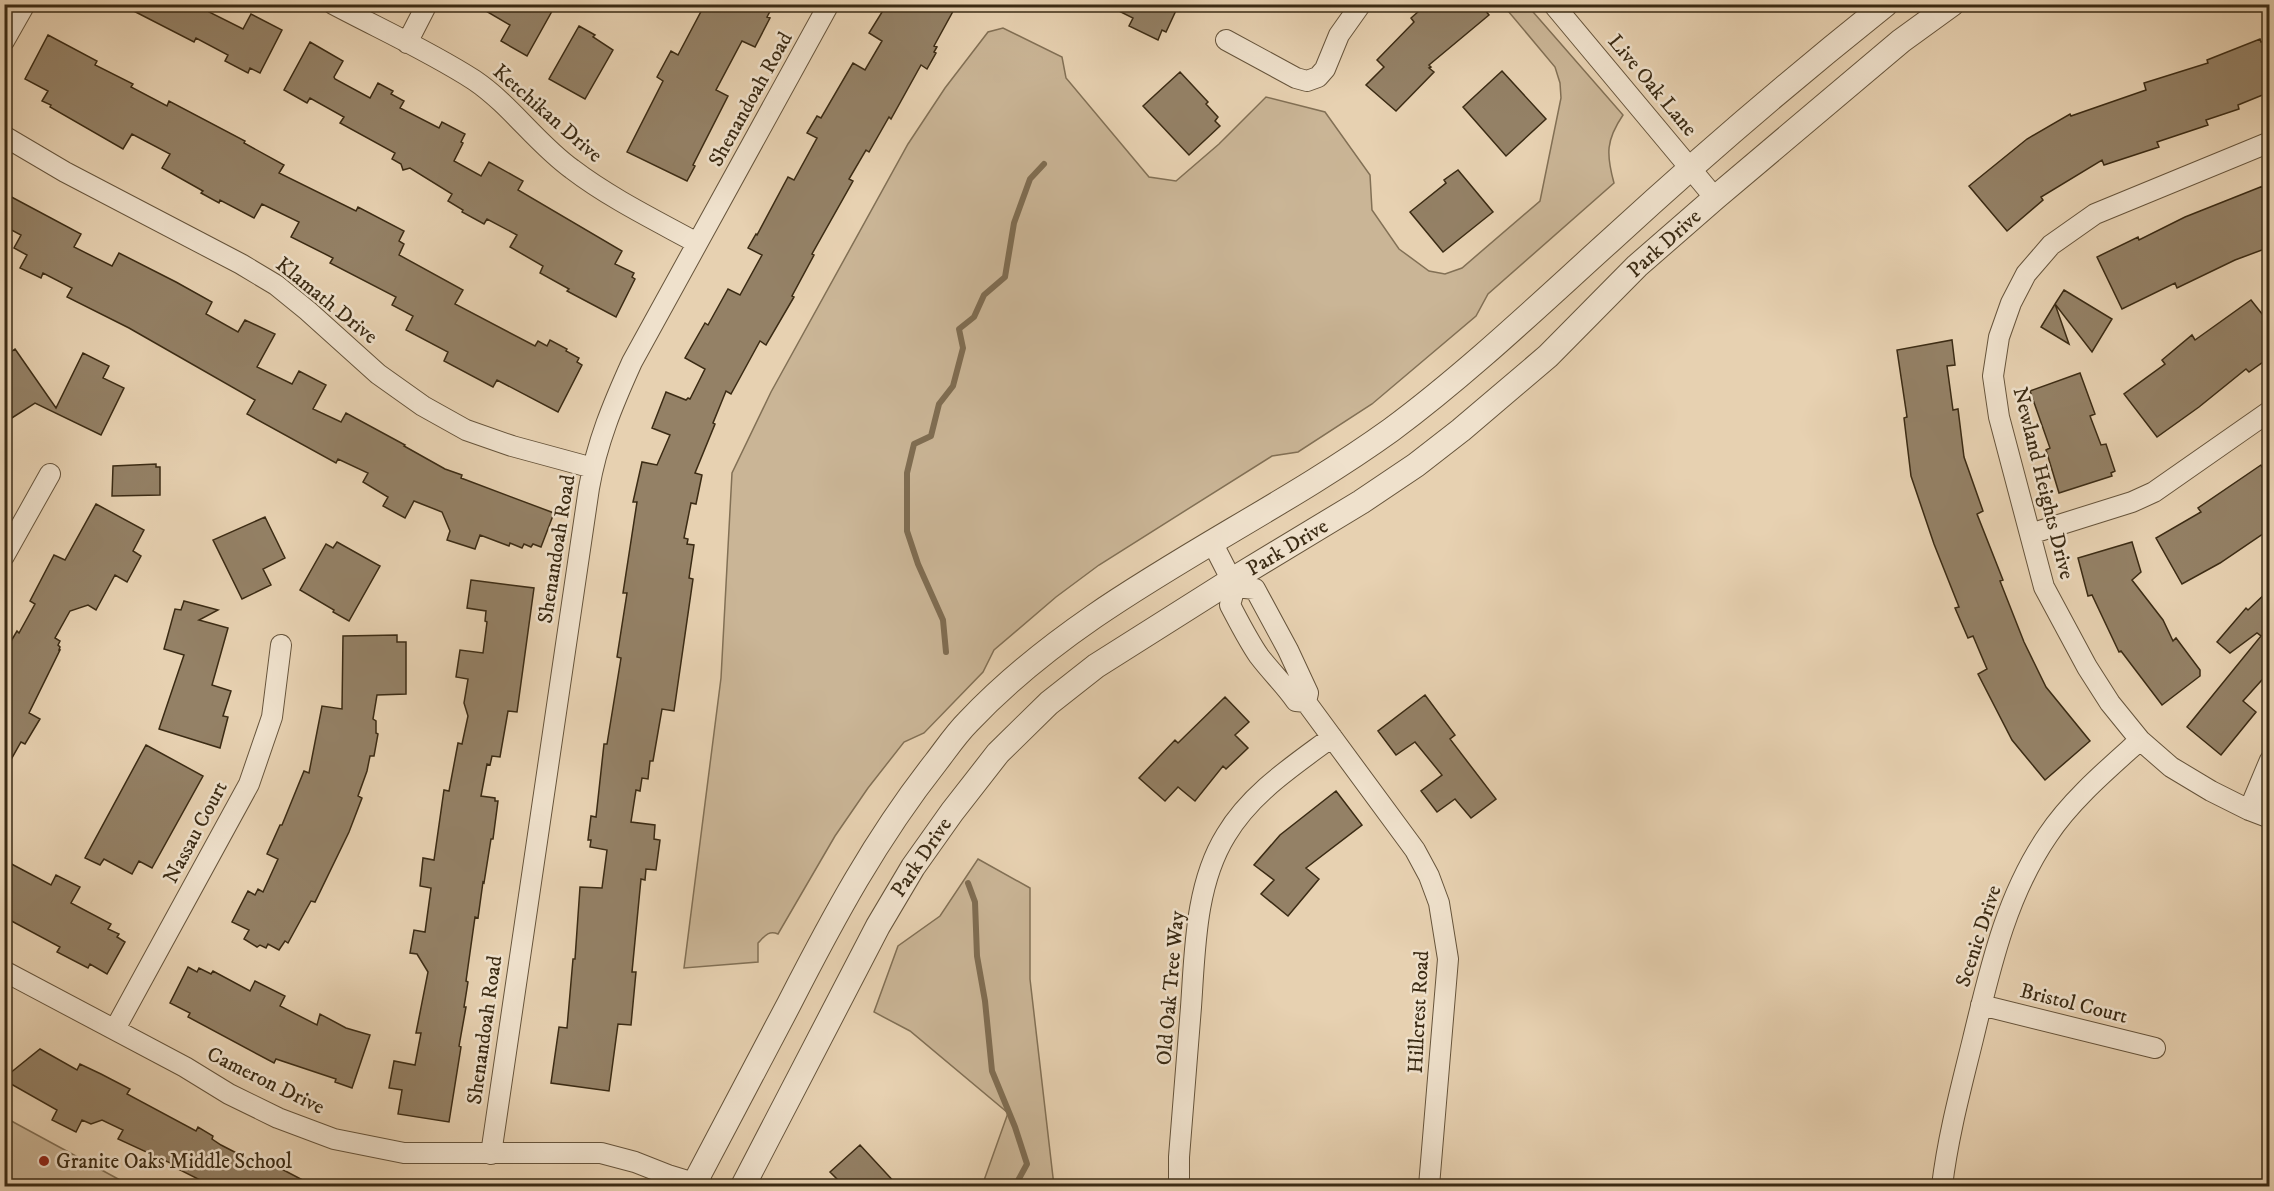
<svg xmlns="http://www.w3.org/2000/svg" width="2274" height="1191" font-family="'IM FELL DW Pica',serif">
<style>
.green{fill:#cab596;stroke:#827055;stroke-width:1.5}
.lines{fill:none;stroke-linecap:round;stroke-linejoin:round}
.stream{stroke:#7f6d52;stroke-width:6}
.building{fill:#948166;stroke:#3b2b14;stroke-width:1.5}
.minor-casing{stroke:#66543b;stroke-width:22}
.tertiary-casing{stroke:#66543b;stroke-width:26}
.minor{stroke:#efe1cc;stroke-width:20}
.tertiary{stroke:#efe1cc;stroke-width:24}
.poi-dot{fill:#8f2418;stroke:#efe1cc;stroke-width:2}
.labels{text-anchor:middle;stroke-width:5;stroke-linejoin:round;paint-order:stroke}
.street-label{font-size:21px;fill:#3b2b14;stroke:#efe1cc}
.poi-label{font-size:21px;fill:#3b2b14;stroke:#efe1cc;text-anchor:start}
</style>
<rect width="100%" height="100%" fill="#e7d1b1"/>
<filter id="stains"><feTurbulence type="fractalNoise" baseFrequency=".00333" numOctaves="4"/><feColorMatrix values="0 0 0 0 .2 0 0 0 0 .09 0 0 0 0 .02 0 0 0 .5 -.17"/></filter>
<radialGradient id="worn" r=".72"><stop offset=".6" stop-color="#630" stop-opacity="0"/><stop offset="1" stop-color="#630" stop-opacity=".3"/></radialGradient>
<path class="green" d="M1503,5H1527L1623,115C1606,140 1606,154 1614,183L1488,294L1476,316L1372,404L1298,452L1272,456L1099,565L1056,597L994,650L983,672L924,733L904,742L868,788L835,836L778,934C768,930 764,937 758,943V962L684,968L721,678L732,473L771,392L908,144L945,88L988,32L1003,28L1062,57L1066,78L1149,177L1176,181L1219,144L1266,97L1325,112L1370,175L1372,210L1399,249L1429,271L1445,274L1462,268L1540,201L1561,98L1560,83L1555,67Z
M978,859L1030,888V979L1054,1186H982L1008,1113L910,1031L874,1012L898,946L940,916Z
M4,1117L131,1186H5Z"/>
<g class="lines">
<path class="stream" d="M946,652L943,620L918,564L907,531V473L914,444L931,436L939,404L953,386L963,348L959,329L974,317L984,295L1005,277L1014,223L1030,179L1044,164
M968,883L975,902L977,956L985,1001L992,1071L1015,1127L1027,1164L1015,1186"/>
</g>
<path class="building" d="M120,4H213L209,12L243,29L251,14L282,30L260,73L250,68L248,73L225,61L228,55L196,38L194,42Z
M474,4H556L527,56L501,41L510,25Z
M705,4H774L767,17L770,18L755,47L742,41L716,90L728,96L693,165L695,166L687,181L627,152L663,81L657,77L671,51L678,55Z
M887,4H957L934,46L937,47L934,52L936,53L927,69L921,65L891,119L889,117L869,152L866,150L849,179L853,181L812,254L814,255L792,296L794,297L766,345L760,341L731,394L726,391L713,423L715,424L695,473L702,475L696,504L691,503L684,538L688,539L687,544L694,545L689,578L693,579L674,711L662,709L653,761H650L648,779L642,778L640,791L636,790L631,822L655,825L654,839L660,840L656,870L646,869L645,880L641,879L632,972H636L631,1025L618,1024L609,1091L551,1083L559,1027L567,1028L573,959H575L580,887L602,888L607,850L590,847L591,840H588L591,816L596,817L604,744H607L621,658L617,657L627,593H623L637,502H633L642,462L657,465L670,435L652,428L666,392L686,400L688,398L690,399L705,369L685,358L705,323L708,325L728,289L740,295L762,255L748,248L756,234L757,235L788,177L794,180L817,138L807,133L817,116L821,118L853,63L865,70L882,41L869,33Z
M1105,4H1179L1166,32L1162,30L1158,40L1129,26L1133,18Z
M1427,4H1480L1489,15L1429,65L1431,67L1429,68L1434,72L1396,111L1366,85L1384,67L1377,60L1414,22L1411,18Z
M579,26L595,35L593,37L613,50L585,99L549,79Z
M48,35L97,61L95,65L133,84L131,87L167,106L169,101L245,141L244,143L284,165L279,173L356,211L358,207L404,231L399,241L404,244L399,255L463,290L455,304L535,346L538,341L547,346L550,340L567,349L566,351L579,358L577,362L582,365L558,412L497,380L493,387L444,361L448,352L406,330L413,316L392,305L396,297L330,263L333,258L291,237L299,222L262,204L254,218L220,200L219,203L201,193L203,191L162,168L170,154L132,134L123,149L50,107L51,105L42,101L48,91L25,79Z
M2260,39L2261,42L2270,39V92L2238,105L2239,109L2206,120L2208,125L2157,142L2159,147L2104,165L2102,160L2041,197L2043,200L2007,231L1969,186L2027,139L2070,114L2071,116L2146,90L2144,83L2208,63L2207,60Z
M310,42L343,61L334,77L335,79L370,98L378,83L393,91L391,94L404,101L400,108L439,128L442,122L465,134L461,142L463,143L454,161L481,176L489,162L523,181L518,190L622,251L615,264L634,273L632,277L635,279L616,317L567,291L569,289L540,273L543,266L510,247L517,235L487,219L484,224L462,212L463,210L448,201L452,194L410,168L403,170L401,164L392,159L395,153L340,123L344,117L310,98L307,103L284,90Z
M1502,71L1546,119L1506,156L1463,107Z
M1180,72L1208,102L1206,104L1218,117L1215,121L1220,126L1189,155L1143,106Z
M1458,170L1493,212L1443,252L1410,212L1446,183L1444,180Z
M2263,186L2270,202V247L2235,260L2177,288L2175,283L2122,309L2097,257L2138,237L2139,240L2185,217Z
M4,193L81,234L74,247L112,266L119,253L176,282L212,302L206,314L238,332L245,320L275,334L257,367L292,384L299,371L326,385L313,409L341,422L346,413L405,445L404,446L445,469L462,475L461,478L554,513L541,547L533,544L531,547L524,544L522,548L510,543L509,546L480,535L475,549L447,540L450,531L442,512L414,501L405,518L383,506L388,497L363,482L368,473L338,459L336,463L247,414L255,400L129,328L67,297L72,288L43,273L41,278L20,268L27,255L14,248L21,235L4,226Z
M2064,290L2112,319L2092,352L2055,304Z
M2251,300L2270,324V357L2249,372L2246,369L2199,407L2157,437L2124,394L2165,364L2162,360L2192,335L2195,340Z
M2055,304L2069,344L2041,327Z
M1952,340L1955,365L1947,366L1953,410L1958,409L1964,457L1983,511L1977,514L2003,580L2000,581L2024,642L2046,687L2090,741L2045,780L2012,740L1978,674L1987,669L1973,636L1968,638L1955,608L1959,607L1934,544L1911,476L1904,418L1907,417L1897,350Z
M15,349L56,408L83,353L109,366L103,378L124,388L101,435L35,403L4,423V357Z
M2080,373L2095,414L2090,416L2101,445L2106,444L2115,471L2111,473L2112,476L2059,493L2046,450L2050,448L2030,391Z
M2270,462V529L2220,563L2182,584L2156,538L2201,512L2198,508L2261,465L2262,467Z
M156,464V467H160V495L112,496L113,466Z
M96,504L144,530L133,551L141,556L127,582L115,575L96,610L88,605L70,611L55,638L60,641L58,645L60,647L59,650H60L29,713L40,719L25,744L21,742L4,772V653L17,631L19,633L35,604L30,601L54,555L65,560Z
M265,517L285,558L263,569L271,585L242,599L213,540Z
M337,542L380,566L349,621L333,612L334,610L300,590L326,544L333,548Z
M2132,542L2141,572L2132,580L2163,620L2173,641L2176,638L2200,670V676L2162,705L2121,651L2119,652L2092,595L2088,596L2078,558Z
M471,580L534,588L517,712L508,711L500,757L492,756L490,765L487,764L481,796L495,798V801H498L493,839H491L484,883L483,882L478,918L475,917L466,981L468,982L464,1007H466L459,1046L461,1047L449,1122L398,1114L402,1090L389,1088L394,1061L415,1065L421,1033H416L428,972L417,954L410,953L414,930L425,932L431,888L420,886L423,858L434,860L444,790L449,791L458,743L462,744L468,716L464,703L468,679L456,677L460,650L483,653L487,622L485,621L486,611L467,608Z
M2270,589V671L2243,701L2256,712L2221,755L2187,727L2261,636L2257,633L2230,653L2217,642L2246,608L2248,610Z
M184,601L218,610L199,620L228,628L212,685L231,691L223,716L228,717L220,748L159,729L184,655L164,649L175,609L181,610Z
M397,635V642H406V694L377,695L373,719L376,721V733L378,734L374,756H370L367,771L358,796L362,798L349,832L315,902L311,901L288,943L285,941L279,950L268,944L266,948L260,945L257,947L244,939L249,930L232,922L248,891L255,895L258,889L263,892L278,859L267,854L280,825H282L304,771L309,773L322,706L342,709L343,636Z
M1425,695L1455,735L1450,739L1496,799L1471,818L1455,799L1437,812L1421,791L1442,775L1415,742L1396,755L1378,731Z
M1225,697L1249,722L1235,735L1248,748L1226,769L1223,766L1195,801L1178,787L1165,801L1139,778L1175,740L1178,743Z
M146,745L203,776L152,868L139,861L132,874L104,859L100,865L85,858Z
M1336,791L1362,825L1306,868L1319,879L1288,916L1261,894L1274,880L1254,865L1280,835Z
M4,860L51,885L56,875L80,887L71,903L111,924L108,929L119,934L117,937L125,942L107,974L90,964L88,968L57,952L60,947L4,917Z
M188,967L197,972L199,968L211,974L213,971L250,991L255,981L285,996L280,1006L317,1025L320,1014L346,1028L370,1035L352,1088L335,1082L336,1079L276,1059L274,1063L188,1017L190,1013L170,1003Z
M40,1049L77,1070L80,1064L101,1074L130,1089L127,1094L196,1131L198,1127L213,1136L212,1139L221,1145L252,1161L255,1155L314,1186H212L176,1168L177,1166L118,1139L123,1130L102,1120L91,1124L82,1120L76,1132L52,1120L57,1110L4,1080V1078Z
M860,1145L898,1186H844L830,1172Z"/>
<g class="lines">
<defs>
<path id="minor" d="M333,4C380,29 429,51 474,80C511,105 536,143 572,169C610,198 655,220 697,243
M1553,4L1715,198
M1226,40L1296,78L1307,81L1318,77L1325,69L1339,35L1361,4
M4,41L25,4
M407,43L427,4
M4,136L65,172L241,264L276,285L308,311L378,374L423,406L466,430L512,446L593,468
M2270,142L2095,214L2051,245L2026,274L2011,303L1999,337L1993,376L1999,417L2044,587L2087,667L2110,703L2140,740L2171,767L2211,791L2249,810L2270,818
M2030,534L2132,502L2154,492L2270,411
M1212,542L1235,587L1230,605C1239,622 1248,640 1259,656C1271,672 1285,685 1296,701L1306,702
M4,556L50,474
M1235,587L1255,589L1288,650L1308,693L1306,702
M1306,702L1415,850L1429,876L1439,903L1448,959L1429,1186
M2249,810L2270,760
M4,971L185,1067L229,1094L278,1118L334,1139L404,1153H601L635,1162L668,1175L704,1186
M1981,1005L2155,1048
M115,1029L249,784L272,717L281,645
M491,1154L589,488C597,442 613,404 632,362L829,4
M1179,1186V1157C1183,1107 1187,1057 1191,1007C1195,951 1195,885 1226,835C1251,793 1293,766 1332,737
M1942,1186C1948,1136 1961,1088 1973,1039C1990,969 2006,896 2048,835C2071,800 2109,768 2140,740"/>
<path id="tertiary" d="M693,1186C725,1126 757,1065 789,1004C833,918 876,838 936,762C946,749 956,734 968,722C1087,596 1252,530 1391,430C1469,372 1540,304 1612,239C1700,158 1792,79 1886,4
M743,1186L878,926L913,867L952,812L998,753L1049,703L1096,666L1232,580L1361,502L1416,465L1461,430L1548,356L1637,266L1715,198L1901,41L1952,4"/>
</defs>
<use href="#minor" class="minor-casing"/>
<use href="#tertiary" class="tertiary-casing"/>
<use href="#minor" class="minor"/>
<use href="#tertiary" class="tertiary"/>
</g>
<circle class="poi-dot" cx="44" cy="1161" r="6"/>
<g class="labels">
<g class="street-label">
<text transform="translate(1653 85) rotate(50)" y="7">Live Oak Lane</text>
<text transform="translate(750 99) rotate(-61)" y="7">Shenandoah Road</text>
<text transform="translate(548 113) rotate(41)" y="7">Ketchikan Drive</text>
<text transform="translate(1664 243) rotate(-42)" y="7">Park Drive</text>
<text transform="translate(327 300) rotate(39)" y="7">Klamath Drive</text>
<text transform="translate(2044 483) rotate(76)" y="7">Newland Heights Drive</text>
<text transform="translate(1287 547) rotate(-31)" y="7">Park Drive</text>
<text transform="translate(556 549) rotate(-81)" y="7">Shenandoah Road</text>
<text transform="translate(195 832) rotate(-62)" y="7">Nassau Court</text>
<text transform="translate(921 857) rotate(-56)" y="7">Park Drive</text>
<text transform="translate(1978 936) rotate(-72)" y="7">Scenic Drive</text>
<text transform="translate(1170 988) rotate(-85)" y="7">Old Oak Tree Way</text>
<text transform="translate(2074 1003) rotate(14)" y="7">Bristol Court</text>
<text transform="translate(1418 1012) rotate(-87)" y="7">Hillcrest Road</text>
<text transform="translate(484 1030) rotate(-82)" y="7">Shenandoah Road</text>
<text transform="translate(266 1080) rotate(26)" y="7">Cameron Drive</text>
</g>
<g class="poi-label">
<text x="56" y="1168">Granite Oaks Middle School</text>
</g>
</g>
<rect width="2274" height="1191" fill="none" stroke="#e7d1b1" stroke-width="24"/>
<rect x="6" y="6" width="2262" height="1179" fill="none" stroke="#3b2b14" stroke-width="3"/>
<rect x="12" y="12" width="2250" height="1167" fill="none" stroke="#3b2b14" stroke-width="1.5"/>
<rect width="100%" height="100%" filter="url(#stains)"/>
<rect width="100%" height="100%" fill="url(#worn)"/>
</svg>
